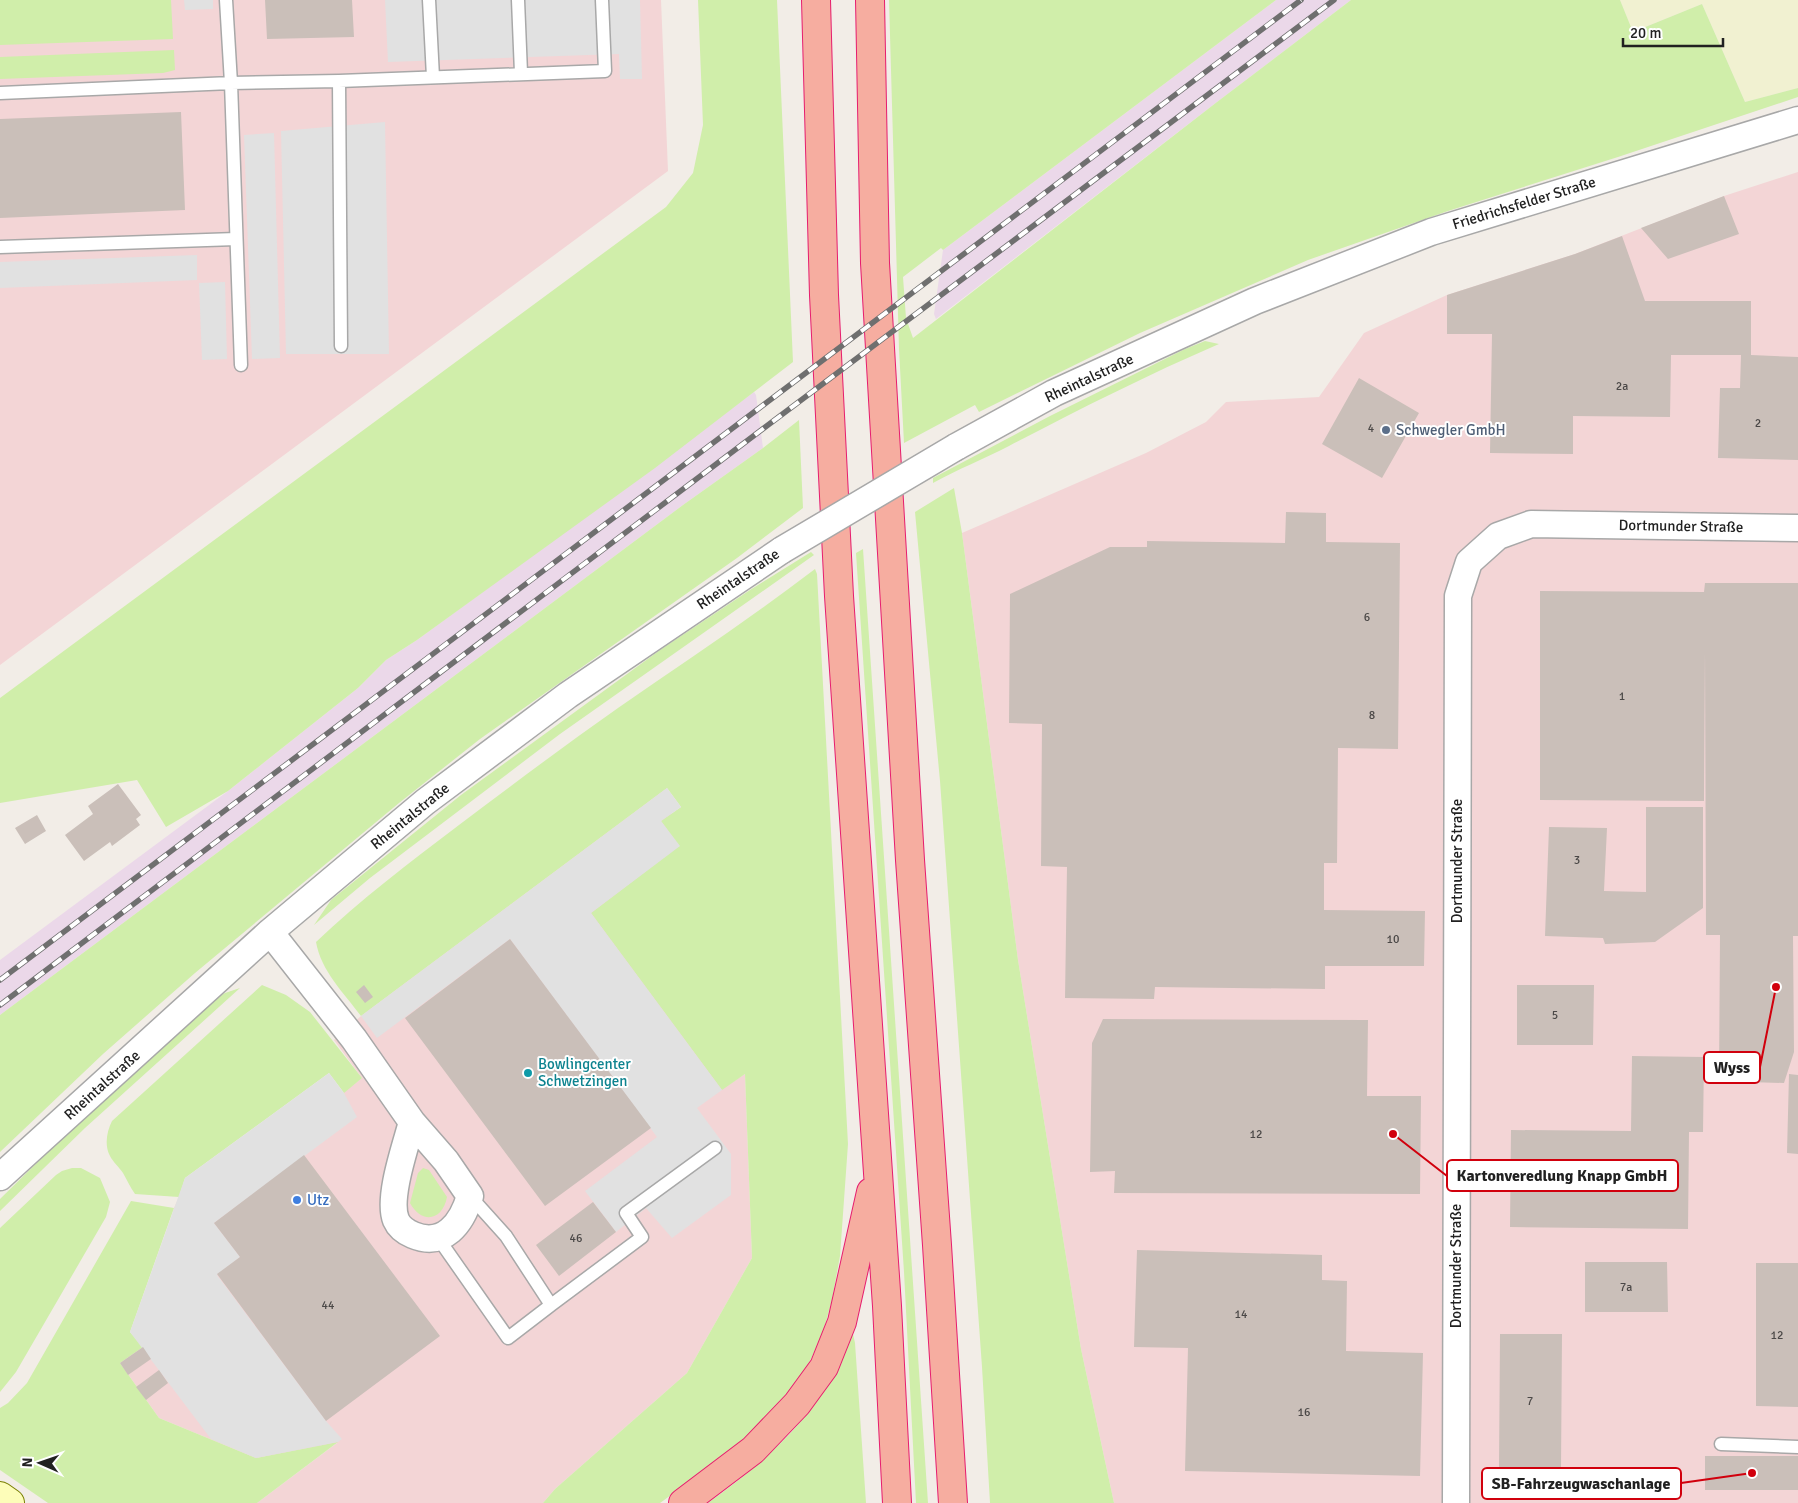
<svg xmlns="http://www.w3.org/2000/svg" width="1798" height="1503" font-family="Signika,sans-serif">
<style>
.commercial{fill:#f3d5d6}
.industrial{fill:#ebd8e9}
.farmland{fill:#f1f1d1}
.grass{fill:#d0eeaa}
.parking{fill:#e1e1e1}
.building{fill:#cabfb9}
.lines{fill:none;stroke-linecap:round;stroke-linejoin:round}
.service-casing{stroke:#a8a8a8;stroke-width:15}
.minor-casing{stroke:#a8a8a8;stroke-width:29}
.secondary-casing{stroke:#797f00;stroke-width:30}
.trunk-casing{stroke:#e61d6e;stroke-width:30}
.service{stroke:#fff;stroke-width:12}
.minor{stroke:#fff;stroke-width:26}
.secondary{stroke:#fdfdb9;stroke-width:28}
.trunk{stroke:#f6ada0;stroke-width:28}
.rail-casing{stroke:#6f6f6f;stroke-width:5.5}
.rail{stroke:#fff;stroke-width:4;stroke-dasharray:11;stroke-linecap:butt}
.minor-bridge-casing{stroke:#a8a8a8;stroke-width:29;stroke-linecap:butt}
.minor-bridge{stroke:#fff;stroke-width:26}
.service-dot{fill:#5c6f8a;stroke:#fff;stroke-width:2}
.culture-dot{fill:#0f9aa8;stroke:#fff;stroke-width:2}
.shop-dot{fill:#3f7fe0;stroke:#fff;stroke-width:2}
.labels{text-anchor:middle;stroke-width:4;stroke-linejoin:round;paint-order:stroke}
.number-label{font-size:12px;fill:#4b4847}
.street-label{font-size:15px;fill:#212121;stroke:#fff}
.service-label{font-size:15px;fill:#4e5e75;stroke:#fff;text-anchor:start}
.culture-label{font-size:15px;fill:#0d838f;stroke:#fff;text-anchor:start}
.shop-label{font-size:15px;fill:#366cbe;stroke:#fff;text-anchor:start}
.leader{fill:none;stroke:#d1000d;stroke-width:2}
.callout-dot{fill:#d1000d;stroke:#fff;stroke-width:2}
.callout{fill:#fff;stroke:#d1000d;stroke-width:2}
.callout-label{font-size:16px;text-anchor:middle;font-weight:bold;fill:#212121}
</style>
<rect width="100%" height="100%" fill="#f2ede7"/>
<path class="commercial" d="M0,0H661L668,171L0,665Z
M1798,172V1503H1114L1081,1349L1018,960L962,533L1146,453L1206,422L1226,402L1319,397L1364,333L1447,295L1575,254L1724,196Z
M667,788L722,1089L745,1074L752,1258L687,1373L555,1489L543,1503H257L337,1443L256,1458L159,1418L120,1363L143,1347L174,1208L179,1197L344,1092L362,1078L334,1040L361,1016Z"/>
<path class="industrial" d="M1276,0H1351L1217,102L936,319L934,314L943,250Z
M754,392L756,395L763,448L683,505L0,1015V960L228,791L358,688L386,660L417,640L584,518Z"/>
<path class="farmland" d="M1620,0H1798V88L1745,102L1702,4L1633,32Z"/>
<path class="grass" d="M0,0H171L173,39L0,45Z
M698,0H777L793,362L655,468L417,640L386,660L358,688L228,791L166,827L137,780L0,803V698L666,207L693,173L703,125Z
M889,0H1276L943,250L941,248L903,277L906,318L913,338L1217,102L1351,0H1620L1633,32L1702,4L1745,102L1798,88V97L1618,157L1448,211L1308,260L1140,333L979,412L975,405L904,443L899,349Z
M174,50L175,70L163,73L0,79V57Z
M1205,341L1219,344C1147,375 1078,410 1009,446C984,459 958,469 933,483V478L1050,416L1185,349Z
M799,420L803,508L737,558L480,739L399,803L195,973L103,1054L0,1152V1015L683,505L763,448Z
M954,488L962,533L1018,960L1081,1349L1114,1503H990L982,1367L940,781L915,512Z
M863,549L928,1503H916L904,1272L856,553Z
M811,552L814,555L560,734L370,878L314,925L331,900L461,795L660,650L750,590Z
M815,569L817,574L848,1144L840,1256L832,1300L822,1336L809,1363L794,1386L774,1412L740,1445L660,1503H543L555,1489L687,1373L752,1258L745,1074L722,1090L591,913L679,846L661,821L681,807L667,788L361,1016C344,993 321,971 316,942C360,900 410,862 459,825C512,785 564,746 618,708C684,662 751,618 815,569Z
M262,985L286,995L310,1012L362,1078L344,1093L329,1073L185,1178L179,1197L135,1194C130,1187 127,1180 123,1173C119,1167 113,1162 110,1156C104,1145 107,1131 112,1121Z
M240,988L85,1128L0,1211V1199L56,1144L210,1002L225,993Z
M72,1168H81L100,1178L110,1202L106,1217L16,1372L0,1392V1228L56,1175L62,1171Z
M423,1168L429,1170L447,1197C443,1220 422,1225 410,1203L418,1173Z
M131,1201L174,1208L130,1332L143,1347L120,1363L159,1418L256,1458L338,1442L257,1503H48L0,1470V1408L8,1403L27,1383Z
M851,1333L853,1334L855,1343L866,1503H708C752,1471 796,1435 825,1389C835,1372 842,1351 851,1333Z"/>
<path class="parking" d="M184,0H213V9L185,10Z
M385,0H640L642,79H620L619,54L388,62Z
M385,122L389,354H286L281,131Z
M274,133L280,358L252,359L244,135Z
M197,255V280L0,288V262Z
M225,282L227,359L202,360L199,283Z
M667,788L681,807L661,821L680,846L591,913L722,1090L697,1108L731,1154V1195L672,1238L646,1208L616,1232L585,1191L657,1137L510,939L377,1038L361,1016Z
M329,1073L344,1093L357,1117L214,1223L240,1257L217,1275L326,1421L342,1439L338,1442L256,1458L211,1439L130,1332L185,1178Z"/>
<path class="building" d="M265,0H352L354,37L267,39Z
M181,112L185,210L0,218V119Z
M1724,196L1739,234L1668,259L1641,228Z
M1622,236L1645,301H1751V355L1798,357V460L1718,458L1720,388H1740L1741,355H1671L1670,417L1573,416V454L1490,453L1492,334H1447V295L1575,254Z
M1359,378L1419,413L1382,478L1322,444Z
M1286,512L1326,513V542L1400,543L1398,749L1338,748L1337,863H1324V910L1425,911L1424,966H1325V989L1155,987L1154,999L1065,998L1067,867L1041,866L1042,724L1009,723L1010,594L1110,547H1147V541L1285,543Z
M1705,583H1798V936H1793L1794,1052L1784,1083L1719,1081L1720,935H1706L1705,651L1704,801L1540,800V591L1704,592Z
M118,784L141,815L136,819L140,825L112,846L110,842L84,861L65,835L93,814L88,806Z
M1646,807H1703V908L1655,942L1605,944L1603,938L1545,936L1549,827L1607,828L1604,891L1646,892Z
M37,815L46,831L25,844L15,828Z
M510,939L651,1128L545,1206L405,1018Z
M364,985L373,997L365,1003L356,992Z
M1517,985H1594L1593,1045H1517Z
M1103,1019L1368,1020L1367,1096H1421L1420,1194L1114,1193L1115,1171L1090,1172L1092,1043Z
M1632,1056L1704,1057L1703,1132H1689L1688,1229L1510,1227L1511,1130L1631,1131Z
M1789,1074L1798,1075V1154L1787,1153Z
M304,1155L440,1336L326,1421L217,1274L240,1257L214,1223Z
M593,1202L616,1232L559,1276L536,1245Z
M1137,1250L1322,1255V1280L1347,1281L1346,1351L1423,1353L1420,1476L1185,1471L1188,1348L1134,1347Z
M1585,1262H1667L1668,1312H1585Z
M1756,1263H1798V1407L1756,1406Z
M1500,1334H1562L1561,1469H1499Z
M143,1347L151,1359L128,1375L120,1363Z
M159,1370L168,1383L146,1400L136,1387Z
M1705,1456H1798V1490H1705Z"/>
<g class="lines">
<defs>
<path id="service" d="M226,0L231,83L241,365
M429,0L433,77
M518,0L521,73
M339,81L341,346
M0,93L231,83L339,81L605,71L602,0
M0,247L236,239
M470,1196L506,1236L551,1305L642,1237L626,1213L715,1148
M438,1238L508,1338L551,1305
M1721,1444L1798,1447"/>
<path id="minor" d="M956,447L1054,393L1255,301L1431,232L1798,120
M270,932L354,1039L412,1122C406,1145 387,1198 396,1220C399,1227 406,1232 413,1235C444,1248 462,1223 470,1196L446,1161L412,1122
M0,1177L270,932L425,802L568,695L782,550
M1456,1503L1458,596L1469,562L1498,536L1531,524L1798,528"/>
<path id="secondary" d="M0,1496L10,1503"/>
<path id="trunk" d="M816,0L824,295L839,596L887,1306L897,1503
M870,0L875,263L910,860L937,1245L953,1503
M683,1503L753,1450L797,1404L824,1367L842,1322L871,1192"/>
</defs>
<use href="#service" class="service-casing"/>
<use href="#minor" class="minor-casing"/>
<use href="#secondary" class="secondary-casing"/>
<use href="#trunk" class="trunk-casing"/>
<use href="#service" class="service"/>
<use href="#minor" class="minor"/>
<use href="#secondary" class="secondary"/>
<use href="#trunk" class="trunk"/>
<defs>
<path id="rail" d="M0,980L1301,0
M0,1005L760,431L1334,0"/>
</defs>
<use href="#rail" class="rail-casing"/>
<use href="#rail" class="rail"/>
<defs>
<path id="minor-bridge" d="M782,550L956,447"/>
</defs>
<use href="#minor-bridge" class="minor-bridge-casing"/>
<use href="#minor-bridge" class="minor-bridge"/>
</g>
<circle class="service-dot" cx="1386" cy="430" r="5"/>
<circle class="culture-dot" cx="528" cy="1073" r="5"/>
<circle class="shop-dot" cx="297" cy="1200" r="5"/>
<g class="labels">
<g class="number-label">
<text x="1622" y="390">2a</text>
<text x="1758" y="427">2</text>
<text x="1371" y="432">4</text>
<text x="1367" y="621">6</text>
<text x="1622" y="700">1</text>
<text x="1372" y="719">8</text>
<text x="1577" y="864">3</text>
<text x="1393" y="943">10</text>
<text x="1555" y="1019">5</text>
<text x="1256" y="1138">12</text>
<text x="576" y="1242">46</text>
<text x="1626" y="1291">7a</text>
<text x="328" y="1309">44</text>
<text x="1241" y="1318">14</text>
<text x="1777" y="1339">12</text>
<text x="1530" y="1405">7</text>
<text x="1304" y="1416">16</text>
</g>
<g class="street-label">
<text transform="translate(1524 203) rotate(-17)" y="5">Friedrichsfelder Straße</text>
<text transform="translate(1089 378) rotate(-25)" y="5">Rheintalstraße</text>
<text transform="translate(1681 526) rotate(1)" y="5">Dortmunder Straße</text>
<text transform="translate(738 579) rotate(-34)" y="5">Rheintalstraße</text>
<text transform="translate(410 816) rotate(-39)" y="5">Rheintalstraße</text>
<text transform="translate(1457 861) rotate(-90)" y="5">Dortmunder Straße</text>
<text transform="translate(102 1085) rotate(-42)" y="5">Rheintalstraße</text>
<text transform="translate(1456 1266) rotate(-90)" y="5">Dortmunder Straße</text>
</g>
<g class="service-label">
<text x="1396" y="435">Schwegler GmbH</text>
</g>
<g class="culture-label">
<text x="538" y="1069">Bowlingcenter<tspan x="538" dy="17">Schwetzingen</tspan></text>
</g>
<g class="shop-label">
<text x="307" y="1205">Utz</text>
</g>
</g>
<path class="leader" d="M1776 987L1760 1067M1393 1134L1447 1176M1752 1473L1681 1483"/>
<g class="callout-dot">
<circle cx="1776" cy="987" r="5"/>
<circle cx="1393" cy="1134" r="5"/>
<circle cx="1752" cy="1473" r="5"/>
</g>
<g class="callout">
<rect x="1704" y="1052" width="56" height="31" rx="5"/>
<rect x="1447" y="1160" width="231" height="31" rx="5"/>
<rect x="1482" y="1468" width="199" height="31" rx="5"/>
</g>
<g class="callout-label">
<text x="1732" y="1073">Wyss</text>
<text x="1562" y="1181">Kartonveredlung Knapp GmbH</text>
<text x="1581" y="1489">SB-Fahrzeugwaschanlage</text>
</g>
<g transform="translate(40 1463) rotate(272)" stroke="#ffffff" stroke-width="4" paint-order="stroke">
<path d="M0-4L9 19L0 12L-9 19Z" fill="#212121"/>
<text y="-8" font-size="14" font-weight="bold" text-anchor="middle" fill="#212121">N</text>
</g>
<path d="M1623 38v8h100v-8" fill="none" stroke="#212121" stroke-width="2.5"/>
<text x="1630" y="38" font-size="15" fill="#212121" stroke="#ffffff" stroke-width="4" paint-order="stroke">20 m</text>
</svg>
